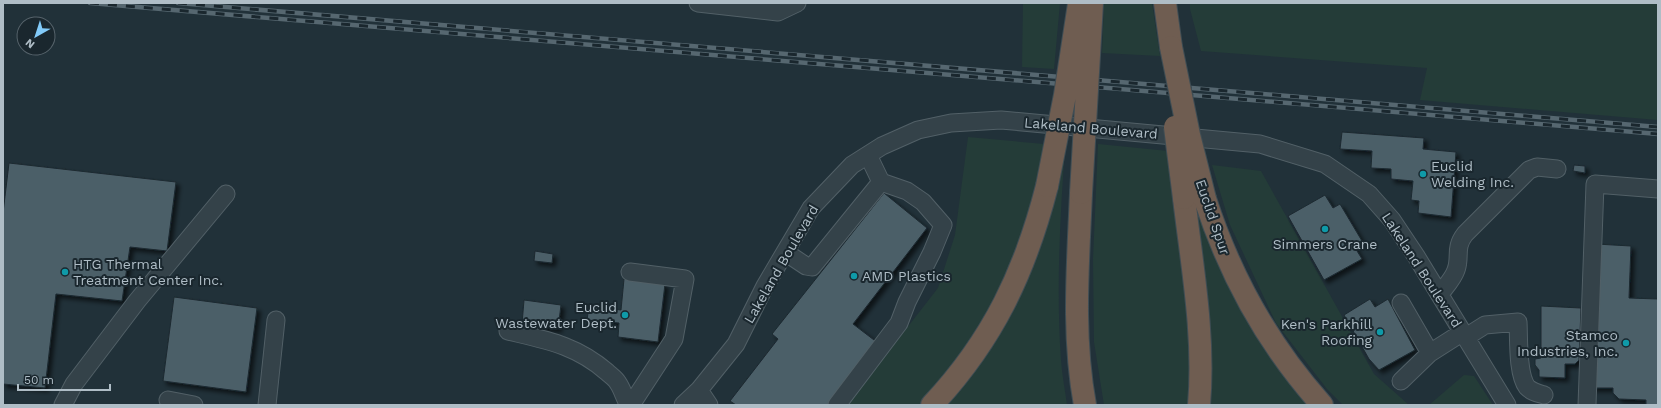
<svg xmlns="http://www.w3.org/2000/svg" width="1661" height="408" font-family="'Work Sans',sans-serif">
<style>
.green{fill:#243c38}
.building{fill:#4c5e68;stroke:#1c2930;filter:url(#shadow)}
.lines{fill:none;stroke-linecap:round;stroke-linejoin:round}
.minor-casing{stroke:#526067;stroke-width:19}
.highway-casing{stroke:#3f4d54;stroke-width:24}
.minor{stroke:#344249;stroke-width:17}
.highway{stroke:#6f5d51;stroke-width:22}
.rail-casing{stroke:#566770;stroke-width:4.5}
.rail{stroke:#1a272e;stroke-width:3;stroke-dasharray:9;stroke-linecap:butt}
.highway-bridge-casing{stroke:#3f4d54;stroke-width:24;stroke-linecap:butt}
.highway-bridge{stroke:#6f5d51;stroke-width:22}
.culture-dot{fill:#0f9aa8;stroke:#1a272e;stroke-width:1.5}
.labels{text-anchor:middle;stroke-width:4;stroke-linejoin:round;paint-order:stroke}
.street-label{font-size:14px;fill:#afbdc6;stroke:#1a272e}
.poi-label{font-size:14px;fill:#afbdc6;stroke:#1a272e;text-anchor:start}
</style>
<defs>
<filter id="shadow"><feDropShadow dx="3.5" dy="3.5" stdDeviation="2" flood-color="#0009"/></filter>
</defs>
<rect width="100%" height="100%" fill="#213139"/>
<path class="green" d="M1023,3H1060L1054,69L1022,67Z
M1104,3H1152L1160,56L1102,53Z
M1190,3H1658V120L1420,100L1427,68L1201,51L1190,9Z
M968,137L1044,144L1036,200L1013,265L978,329L951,369L922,403L920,405H847L938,288L955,235Z
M1098,144L1168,151L1188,303L1191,405H1104L1094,342L1093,259Z
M1065,148C1060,219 1056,289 1061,360C1062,375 1065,390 1067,405H942L959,387Z
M1212,165L1261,171L1374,374L1409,405H1343L1327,389L1276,323L1230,225Z
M1194,204H1199L1271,357L1297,392L1309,405H1211C1213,337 1203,271 1194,204Z
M1464,375L1474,376L1493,405H1429Z"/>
<path class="building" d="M1342,132L1424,138L1423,149L1456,152L1451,217L1418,213L1419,201L1411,200L1413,181L1391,179V169L1371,168L1372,151L1340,149Z
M9,163L176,182L167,251L130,247L122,301L56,294L45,388L3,384V213Z
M1574,165L1585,166V173L1573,171Z
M884,193L927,228L853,324L878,343L829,405H736L730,401L778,339L772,334Z
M1325,195L1333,208L1340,204L1362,241L1354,246L1362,259L1324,280L1288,216Z
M1596,244L1631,246L1629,298L1658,299V405H1646V400L1619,399L1613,393V388H1592Z
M535,251L553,254L552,263L534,261Z
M624,279L665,284L658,342L618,337L619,323L587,320L589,306L621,310Z
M174,297L257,308L246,392L163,381Z
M1370,299L1375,307L1388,299L1415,350L1379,370L1369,359L1344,315Z
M524,300L561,305L558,329L522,324Z
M1541,306L1581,308L1579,360L1575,364H1565V378L1539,377V370L1535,365V359L1541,358Z"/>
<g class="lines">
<defs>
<path id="minor" d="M698,3L778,12L797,3
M785,252L806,266L812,267L881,182L868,155
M630,272L685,279L674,339L631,405
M1440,294C1445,287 1453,279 1456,270C1461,257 1454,248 1465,234L1529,170L1537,167L1557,169
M1401,303L1430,353L1463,332
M508,331C546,340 576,345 607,372C610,375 616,379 618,383C623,390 624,398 629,405
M1466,337L1485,325L1518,322C1519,338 1517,374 1527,387C1532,392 1537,393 1544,395
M1401,381L1430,353
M699,390L709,405
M168,400L194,405
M63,405L74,384L137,301L226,194
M267,405L276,320
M683,405L699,390L736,344L765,286L811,208L852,165L882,146L918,130L951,123L1001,120L1260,144L1325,164L1369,194L1392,220L1416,256L1507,405
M837,405L899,323L907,302L932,252L943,225L923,202L907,191L881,182
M1587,405L1595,184L1658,189"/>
<path id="highway" d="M1165,3L1171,47
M1081,193C1078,265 1072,334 1085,405
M1184,198C1192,266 1205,336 1199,405
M1205,199C1230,276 1268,345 1322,405
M932,405C993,340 1025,272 1047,186"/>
</defs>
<use href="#minor" class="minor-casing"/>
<use href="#highway" class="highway-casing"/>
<use href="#minor" class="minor"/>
<use href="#highway" class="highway"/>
<defs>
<path id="rail" d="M90,3L1658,134
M178,3L1658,127"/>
</defs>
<use href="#rail" class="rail-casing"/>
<use href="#rail" class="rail"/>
<defs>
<path id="highway-bridge" d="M1171,47L1189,135L1205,199
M1175,127L1184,198
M1047,186L1065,95L1079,4
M1081,193L1092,3"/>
</defs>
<use href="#highway-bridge" class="highway-bridge-casing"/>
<use href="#highway-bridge" class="highway-bridge"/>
</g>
<g class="culture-dot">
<circle cx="1423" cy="174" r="4"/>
<circle cx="1325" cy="229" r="4"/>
<circle cx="65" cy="272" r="4"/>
<circle cx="854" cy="276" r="4"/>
<circle cx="625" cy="315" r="4"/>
<circle cx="1380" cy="332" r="4"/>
<circle cx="1626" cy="343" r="4"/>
</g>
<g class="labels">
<g class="street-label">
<text transform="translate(1091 128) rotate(5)" y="5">Lakeland Boulevard</text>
<text transform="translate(1213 217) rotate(71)" y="5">Euclid Spur</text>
<text transform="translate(781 264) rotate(-60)" y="5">Lakeland Boulevard</text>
<text transform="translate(1422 270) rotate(57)" y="5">Lakeland Boulevard</text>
</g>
<g class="poi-label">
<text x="1431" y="171">Euclid<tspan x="1431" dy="16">Welding Inc.</tspan></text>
<text x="1325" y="249" text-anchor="middle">Simmers Crane</text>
<text x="73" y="269">HTG Thermal<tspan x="73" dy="16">Treatment Center Inc.</tspan></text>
<text x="862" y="281">AMD Plastics</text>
<text x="617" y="312" text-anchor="end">Euclid<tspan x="617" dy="16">Wastewater Dept.</tspan></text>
<text x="1372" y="329" text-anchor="end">Ken's Parkhill<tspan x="1372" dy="16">Roofing</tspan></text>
<text x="1618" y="340" text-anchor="end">Stamco<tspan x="1618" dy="16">Industries, Inc.</tspan></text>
</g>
</g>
<rect width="1661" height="408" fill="none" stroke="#afbdc6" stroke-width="8"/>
<g transform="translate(36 36) rotate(219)"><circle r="19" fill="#1a272e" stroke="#56636b"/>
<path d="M0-3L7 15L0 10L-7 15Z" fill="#82caf8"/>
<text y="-6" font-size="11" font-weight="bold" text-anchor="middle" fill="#afbdc6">N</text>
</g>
<path d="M18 384v6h92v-6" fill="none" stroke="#afbdc6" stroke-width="2"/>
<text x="24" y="384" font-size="12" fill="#afbdc6" stroke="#1a272e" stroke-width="3" paint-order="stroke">50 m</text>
</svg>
